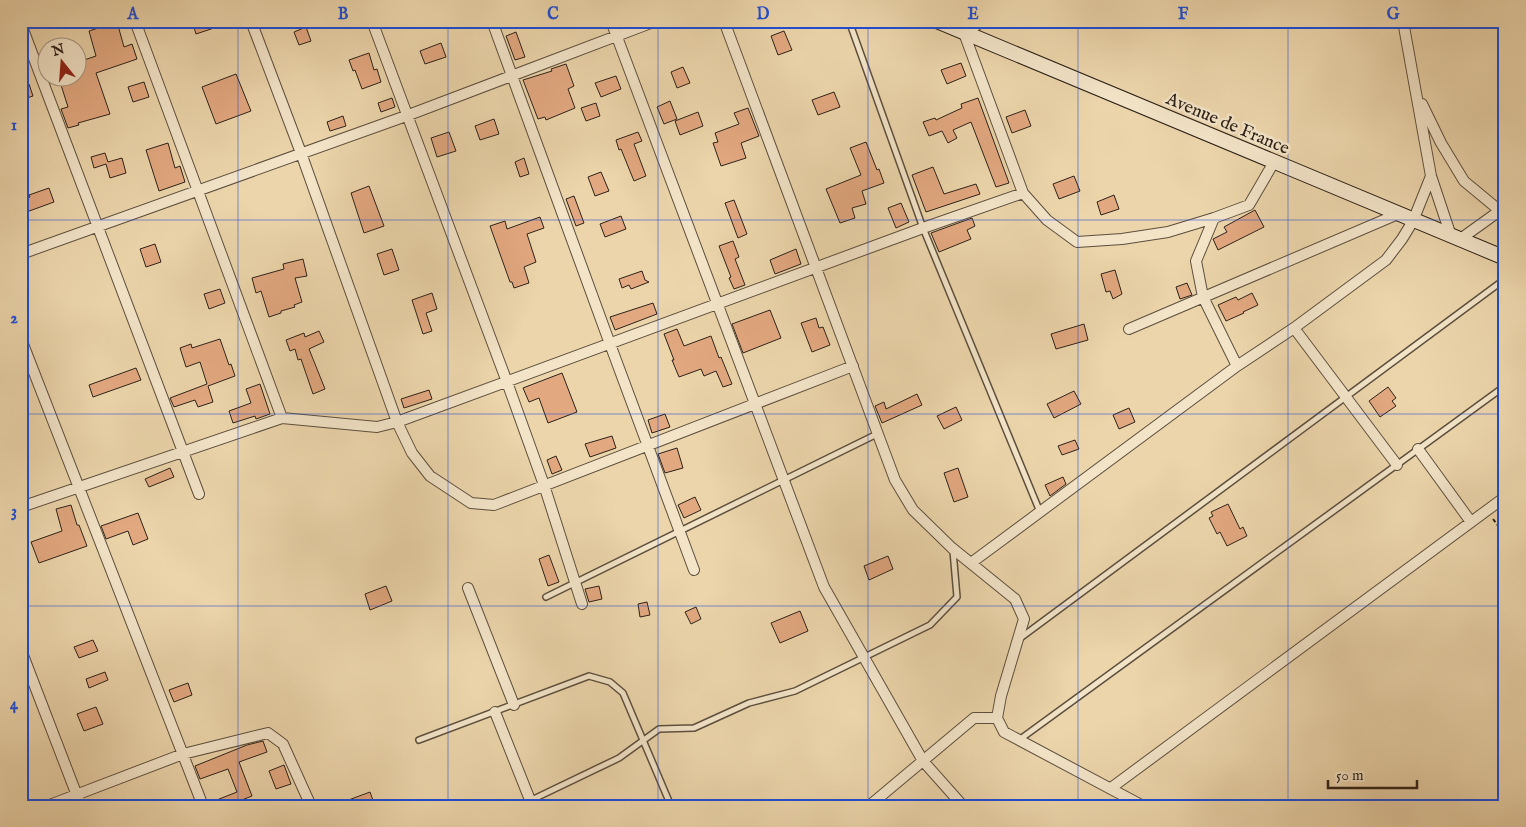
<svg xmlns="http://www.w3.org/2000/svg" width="1526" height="827" font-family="'IM FELL English',serif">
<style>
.building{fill:#e2a880;stroke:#2d2219}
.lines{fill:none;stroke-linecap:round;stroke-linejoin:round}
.lane-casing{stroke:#5d4f3e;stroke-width:8}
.street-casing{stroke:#5d4f3e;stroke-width:12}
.secondary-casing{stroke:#2d2219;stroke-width:16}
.path{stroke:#2d2219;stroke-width:2;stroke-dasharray:4 2.5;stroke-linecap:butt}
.lane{stroke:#f3e4c8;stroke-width:5}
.street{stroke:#f3e4c8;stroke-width:10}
.secondary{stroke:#f3e4c8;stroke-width:14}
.grid{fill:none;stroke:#1d4ed8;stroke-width:1;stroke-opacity:0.55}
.labels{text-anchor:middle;stroke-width:5;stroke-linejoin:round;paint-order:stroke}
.street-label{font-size:18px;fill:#2d2219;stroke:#f3e4c8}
.neatline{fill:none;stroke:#1d4ed8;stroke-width:2}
.grid-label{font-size:16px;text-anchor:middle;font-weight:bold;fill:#1d4ed8}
</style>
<rect width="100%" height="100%" fill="#ecd5ab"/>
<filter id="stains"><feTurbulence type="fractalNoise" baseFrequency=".004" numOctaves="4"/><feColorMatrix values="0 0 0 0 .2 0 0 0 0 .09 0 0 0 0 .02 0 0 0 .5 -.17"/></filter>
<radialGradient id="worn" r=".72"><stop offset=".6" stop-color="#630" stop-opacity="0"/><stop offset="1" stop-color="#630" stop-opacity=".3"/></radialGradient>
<path class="building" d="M192,21H228L229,23L196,34Z
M117,22L124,47L132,44L137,59L96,73L110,114L78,123L79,125L68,128L61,109L68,107L61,85L78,80V62L96,56L89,31Z
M306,27L311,41L299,45L294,32Z
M784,31L792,50L778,55L771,36Z
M516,32L525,57L515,60L506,36Z
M441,43L446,57L425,64L420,51Z
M369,53L374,70L377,69L381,82L362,89L355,70L353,71L349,60Z
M961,63L966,76L947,84L941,70Z
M566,64L574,86L568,89L575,108L546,120L545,117L538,119L523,80L552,71L551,69Z
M683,67L690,83L677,88L671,72Z
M236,74L251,111L216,124L202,87Z
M616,76L621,89L601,97L595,83Z
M144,82L149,97L133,102L128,87Z
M29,84L33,96L21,100V86Z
M834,92L840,107L818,115L812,100Z
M392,98L395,107L381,112L378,103Z
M978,98L1009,183L996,187L971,122L953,130L957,138L948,143L942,131L929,136L923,122L935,118L936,120L962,108L961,104Z
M670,101L677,119L664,124L657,107Z
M596,103L600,116L586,121L581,108Z
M748,108L759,136L741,143L746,158L721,166L713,143L718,142L715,133L739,124L734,113Z
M1025,110L1031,126L1012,133L1006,117Z
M698,112L703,126L680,135L675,121Z
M343,116L346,126L330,131L327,122Z
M494,119L499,134L480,140L475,126Z
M449,132L456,151L437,157L431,138Z
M638,132L642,141L634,144L646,176L634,181L621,149L619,150L616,140Z
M866,142L877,170L879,169L884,183L862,191L866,204L852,208L855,218L840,223L826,189L861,175L850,148Z
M168,143L175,168L180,166L185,182L159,191L146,150Z
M105,153L108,162L122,158L126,173L110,178L106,164L94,168L91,157Z
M524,158L529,174L520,177L515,162Z
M933,167L944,194L976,184L980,194L926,212L912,175Z
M601,172L609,191L595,196L588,177Z
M1074,176L1080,191L1059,199L1053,184Z
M369,186L384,226L364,233L351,193Z
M49,188L54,202L21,214V200L30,197L29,195Z
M1114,195L1119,209L1101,215L1097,202Z
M574,196L584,223L576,226L566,199Z
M734,200L747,234L738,238L725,203Z
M901,203L909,222L896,228L888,208Z
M1255,210L1264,227L1218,250L1213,239L1227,232L1224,227Z
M621,216L626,229L605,237L600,224Z
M540,217L544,228L527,234L536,262L524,267L529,283L514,288L512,282H510L490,226L505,221L507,229Z
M972,218L975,226L967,230L971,239L939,252L931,233Z
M733,241L739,257L735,259L745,285L734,289L729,278L731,277L719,246Z
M155,244L161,262L146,267L140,249Z
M392,249L399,270L384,275L377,254Z
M796,249L801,264L775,274L770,260Z
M303,259L307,276L295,278L302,302L294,305L295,307L281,311V313L269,317L261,291L256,293L252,278L284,269L283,264Z
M1115,270L1122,294L1113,299L1110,291L1106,292L1101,274Z
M642,271L645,280L649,282L631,289L629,285L622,288L619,279Z
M1187,283L1192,295L1180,299L1176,287Z
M220,289L225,303L209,309L204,294Z
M432,293L437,309L426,313L432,331L423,334L412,300Z
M1252,293L1258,305L1243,312L1244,313L1226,321L1218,305L1236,297L1238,300Z
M653,303L657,314L615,330L610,317Z
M770,310L781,338L743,353L732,324Z
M816,318L819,328L823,327L830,345L812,352L801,323Z
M1084,324L1088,340L1056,349L1051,334Z
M677,329L684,346L711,336L719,358L721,357L732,384L723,387L716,371L704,376L701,369L679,377L672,360H674L664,334Z
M319,331L324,342L309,349L325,389L313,394L301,359L298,360L295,349L290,351L286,340L304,333L305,337Z
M220,339L229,365L231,364L235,376L208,386L213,402L198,407L195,400L174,407L170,398L207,384L200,362L186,367L180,348L191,344L192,348Z
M136,368L141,380L93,397L89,385Z
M562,373L577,412L548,423L539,398L529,402L523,388Z
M260,384L270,414L256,419L255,416L233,423L229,411L251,403L246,389Z
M1388,387L1396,398L1392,401L1396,406L1380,417L1369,401Z
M429,390L432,399L404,408L401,399Z
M1074,391L1081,404L1054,418L1047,404Z
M917,394L922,405L882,423L875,406L884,402L886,409Z
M956,407L962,420L944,429L937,416Z
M1129,408L1135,422L1119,429L1113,415Z
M665,414L670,427L652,433L648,420Z
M612,436L616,448L590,457L585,444Z
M1075,440L1079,449L1062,455L1058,446Z
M677,448L683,468L665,473L658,454Z
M556,456L562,470L552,474L547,460Z
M170,468L174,477L149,487L145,479Z
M958,468L968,497L954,502L944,473Z
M1063,477L1066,484L1050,496L1045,485Z
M695,497L701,510L684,518L678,505Z
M1228,504L1240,529L1243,527L1247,536L1227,546L1220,532L1217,534L1209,518L1213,516L1211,512Z
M71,505L77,525H79L87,546L39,563L31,542L62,531L56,509Z
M138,513L148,539L133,545L128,531L106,539L101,526Z
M549,555L559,582L548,586L539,559Z
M888,556L893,569L869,580L864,566Z
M386,586L392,601L370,610L365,594Z
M599,586L602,599L589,602L585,589Z
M647,602L650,615L640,617L638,604Z
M696,607L701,619L691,624L685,612Z
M800,611L808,631L780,643L771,623Z
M93,640L98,651L79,658L74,647Z
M105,672L108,680L89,688L86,679Z
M188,683L192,695L174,702L169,690Z
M96,707L103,724L84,731L77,714Z
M263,741L267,752L239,762L252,796L234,803L235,806H210L209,803L237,792L228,769L200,779L195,766L247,745Z
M284,765L291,784L276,789L269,771Z
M370,792L375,806H335V805Z"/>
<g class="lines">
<defs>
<path id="lane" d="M849,21L923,228L1040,512
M546,597L877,434
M1019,639L1505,279
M419,740L589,676L610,682L623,693L671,806
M1019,740L1505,386
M519,806L619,758L659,729L694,728L749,703L795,691L930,625L957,597L953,551"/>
<path id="street" d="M135,21L282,418
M251,21L301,153L397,422L412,453L430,476L471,503L494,505L853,366
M372,21L507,382L544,485L582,604
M492,21L610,344L694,570
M611,21L824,587L923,761L963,806
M724,21L895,480L913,510L952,548L1015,599L1024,619L1001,696L997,718L1004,732L1143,806
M983,21L964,33L1023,193L1047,220L1077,242L1122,239L1168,232L1214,218L1249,205L1274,162
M1403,21L1431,176L1451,236
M21,24L199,494
M1422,104L1441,143L1464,181L1505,215
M1214,218L1196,261L1203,297L1237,366
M1459,240L1505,207
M21,254L406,116L656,21
M1294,328L1397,465
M1129,329L1398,214
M21,339L203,806
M1418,449L1471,522
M21,507L282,418L377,427L397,422L923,228L1023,193
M971,563L1237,366L1294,328L1386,260L1402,239L1413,221L1431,176
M468,588L514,705
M21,650L81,806
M495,712L530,800
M1111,788L1505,497
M47,806L183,754L268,733L283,744L311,806
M869,806L974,718H997"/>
<path id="secondary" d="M937,21L1505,258"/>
</defs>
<use href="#lane" class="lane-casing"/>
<use href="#street" class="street-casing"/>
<use href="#secondary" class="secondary-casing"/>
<path class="path" d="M1493,519L1505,535"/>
<use href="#lane" class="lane"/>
<use href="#street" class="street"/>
<use href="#secondary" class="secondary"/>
</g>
<path class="grid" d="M238,21V806M448,21V806M658,21V806M868,21V806M1078,21V806M1288,21V806M21,220H1505M21,414H1505M21,606H1505"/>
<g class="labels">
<g class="street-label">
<text transform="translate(1228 123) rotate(23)" y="6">Avenue de France</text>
</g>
</g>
<rect width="1526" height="827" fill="none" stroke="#ecd5ab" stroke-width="55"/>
<g transform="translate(62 62) rotate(343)"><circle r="24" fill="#f3e4c8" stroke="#a49682"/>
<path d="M0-4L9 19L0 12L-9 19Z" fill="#8f2418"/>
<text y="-8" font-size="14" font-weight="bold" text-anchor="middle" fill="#2d2219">N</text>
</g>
<path d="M1328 780v8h89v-8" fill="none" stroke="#2d2219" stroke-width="2.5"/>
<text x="1336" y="780" font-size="15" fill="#2d2219" stroke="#f3e4c8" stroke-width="4" paint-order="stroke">50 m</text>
<rect x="28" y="28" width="1470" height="772" class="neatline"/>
<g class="grid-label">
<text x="133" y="19">A</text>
<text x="343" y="19">B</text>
<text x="553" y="19">C</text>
<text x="763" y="19">D</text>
<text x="973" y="19">E</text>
<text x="1183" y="19">F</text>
<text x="1393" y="19">G</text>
<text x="14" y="130">1</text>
<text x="14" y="323">2</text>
<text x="14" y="516">3</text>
<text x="14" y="709">4</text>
</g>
<rect width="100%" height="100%" filter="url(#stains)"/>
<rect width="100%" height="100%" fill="url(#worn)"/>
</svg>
